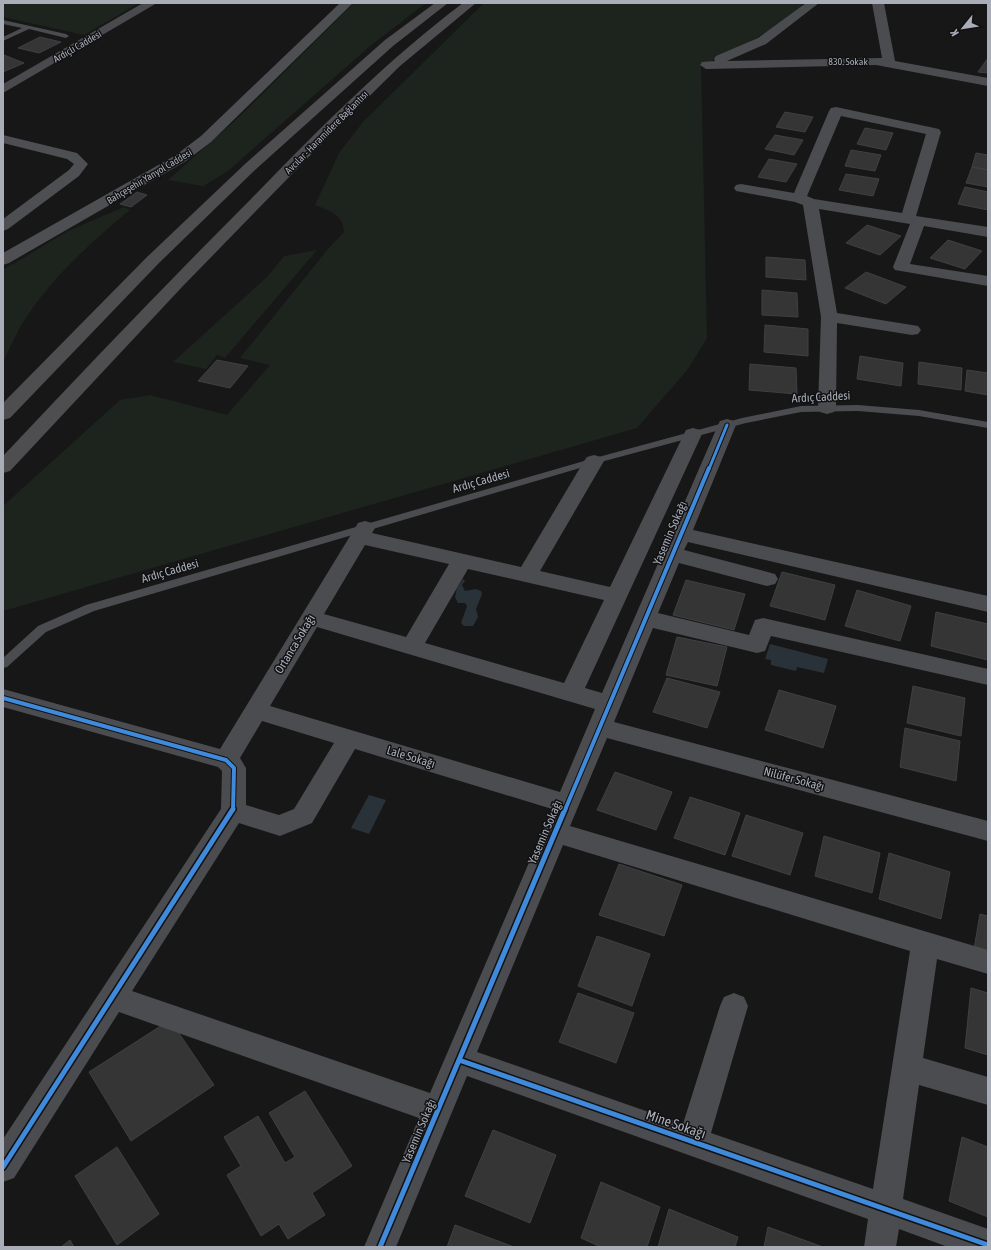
<svg xmlns="http://www.w3.org/2000/svg" width="991" height="1250" font-family="'Asap Condensed',sans-serif">
<style>
.green{fill:#1d241e}
.water{fill:#2a3239}
.building{fill:#353536;stroke:#3f4043}
.lines{fill:none;stroke-linecap:round;stroke-linejoin:round}
.lane{fill:#4b4c50;fill-rule:evenodd}
.street{fill:#4b4c50;fill-rule:evenodd}
.secondary{fill:#4a4a4e;fill-rule:evenodd}
.primary{fill:#4d4f52;fill-rule:evenodd}
.highway{fill:#4e4e51;fill-rule:evenodd}
.cycleway-far2-casing{stroke:#111113;stroke-width:5}
.cycleway-far1-casing{stroke:#111113;stroke-width:6}
.cycleway-casing{stroke:#111113;stroke-width:8}
.cycleway-far2{stroke:#408adc;stroke-width:3}
.cycleway-far1{stroke:#408adc;stroke-width:4}
.cycleway{stroke:#408adc;stroke-width:5}
.labels{text-anchor:middle;stroke-width:3;stroke-linejoin:round;paint-order:stroke}
.far-street-label{font-size:10px;fill:#a8adb8;stroke:#111113}
.street-label{font-size:12px;fill:#a8adb8;stroke:#111113}
.near-street-label{font-size:14px;fill:#a8adb8;stroke:#111113}
</style>
<rect width="100%" height="100%" fill="#171717"/>
<path class="green" d="M3,3H139L84,35L3,17Z
M354,3H426L370,46L228,171L203,186L168,180L237,119Z
M484,3H803L800,8L757,38L701,66L707,338L688,369L637,428L3,611V506L120,400L150,395L227,415L270,365L240,358L328,249L344,232C343,214 330,211 315,205L339,153L363,122Z
M124,207L130,210C90,243 50,279 22,324C15,336 9,350 3,362V270L68,231Z
M317,250L225,358L217,355L206,369L173,362L267,277L284,256Z"/>
<path class="water" d="M463,579L465,581L462,585L465,591L476,589L481,591L482,594L476,609L478,617L473,626H464L461,623L467,606L465,603H458L455,597L457,588Z
M770,644L828,659L824,673L797,667L796,671L771,665V660L765,659Z
M369,795L386,800L369,834L351,828Z"/>
<path class="building" d="M40,37L61,42L39,53L18,48Z
M4,55L24,63L3,72Z
M988,58V73L978,72Z
M785,112L813,117L805,132L776,127Z
M865,128L893,133L886,150L857,144Z
M775,135L803,140L794,155L765,149Z
M851,150L881,155L875,171L845,166Z
M976,153L988,155V170L972,167Z
M769,159L797,164L786,182L758,177Z
M972,167L988,170V187L966,183Z
M846,174L879,179L873,196L839,190Z
M965,187L988,192V210L958,204Z
M137,192L147,195L131,207L120,204Z
M867,225L901,236L880,255L846,243Z
M948,240L982,251L965,269L930,258Z
M766,257L805,260L806,280L766,277Z
M866,272L906,287L886,304L845,288Z
M762,290L797,293L798,317L762,315Z
M765,325L808,329V356L764,352Z
M860,356L903,363L901,386L857,379Z
M217,360L248,366L230,388L198,381Z
M919,362L962,368L961,390L918,384Z
M750,364L796,368L797,394L749,390Z
M967,370L988,373V395L965,391Z
M782,572L835,585L825,620L770,606Z
M686,580L745,594L734,630L673,615Z
M857,590L911,606L900,641L845,626Z
M936,612L988,624V660L931,646Z
M677,637L727,647L717,686L666,675Z
M667,678L720,692L707,728L653,712Z
M913,686L965,698L961,736L907,723Z
M779,690L836,706L823,748L765,730Z
M905,728L960,741L956,781L900,767Z
M615,772L672,792L656,830L597,810Z
M690,797L740,813L725,855L674,838Z
M746,815L803,833L790,875L732,856Z
M824,836L880,853L872,893L815,876Z
M889,853L950,872L941,919L879,899Z
M619,864L682,885L664,936L599,915Z
M980,914L988,916V954L974,949Z
M597,936L650,954L632,1006L578,986Z
M971,988L988,993V1055L965,1048Z
M578,993L634,1013L616,1063L559,1042Z
M170,1020L214,1085L131,1141L89,1072Z
M305,1091L352,1166L312,1193L325,1215L288,1239L279,1224L261,1236L227,1175L241,1166L224,1137L258,1116L285,1163L295,1157L269,1113Z
M493,1130L556,1155L530,1223L465,1196Z
M962,1137L988,1147V1217L949,1201Z
M117,1147L159,1214L117,1245L75,1176Z
M601,1182L660,1207L647,1247H601L581,1238Z
M669,1209L738,1237L735,1247H658Z
M455,1225L514,1247H447Z
M768,1227L823,1247H764Z
M70,1240L74,1247H61Z"/>
<g class="lines">
<path class="lane" d="M3,20L66,34L69,36L66,38L29,29L3,41V37L22,28L3,24Z
M858,405L919,410L988,422V428L919,416L858,411L801,412L746,423L597,463L94,611L46,632L7,667L3,668V658L38,626L86,605L591,459L742,418L801,406Z"/>
<path class="street" d="M806,3H819L766,44L727,61L882,58L872,3H884L895,61L988,78V86L876,65L706,69L700,65L702,62L715,61L714,59L716,56L758,38Z
M836,107L939,129L941,132L916,216L988,227V237L924,226L910,264L988,276V286L895,270L893,267L910,224L819,209L837,313L912,325L918,326L921,330L918,334L912,335L837,323L836,408L834,412L827,414L820,412L818,408L821,317L803,205L795,202L736,191L734,188L736,185L741,184L794,193L829,111L831,108ZM841,116L926,134L902,213L814,199L807,196Z
M727,419L734,421L736,425L693,530L988,596V612L688,542L684,550L775,574L778,579L775,584L767,586L679,563L658,613L749,635L755,620L763,618L988,669V685L771,636L765,651L757,653L653,628L614,722L988,821V841L607,738L570,826L988,950V974L937,959L923,1058L988,1077V1105L919,1085L903,1199L988,1229V1247H948L899,1229L896,1247H864L868,1219L467,1076L396,1247H364L419,1118L119,1012L14,1178L3,1182V1139L221,809L222,771L218,767L3,707V689L220,749L358,523L365,521L372,523L375,528L372,533L521,567L584,461L587,457L594,455L601,457L604,461L540,571L610,587L684,434L686,430L693,428L700,430L702,434L585,688L602,693L718,425L720,421ZM365,545L449,564L406,637L324,614ZM468,569L604,600L564,683L425,643ZM317,627L595,709L560,792L270,706ZM262,721L334,743L294,809L279,815L246,805V768L240,758ZM355,749L552,809L430,1093L132,991L239,823L280,836L312,823ZM563,845L910,951L873,1189L711,1133L748,1006L744,997L734,993L724,997L720,1006L683,1124L477,1052Z"/>
<path class="secondary" d="M143,3H157L3,93V84Z"/>
<path class="primary" d="M340,3H353L211,142L186,161L9,263L3,265V253L176,155L201,136Z
M3,135L77,153L88,164L79,176L8,229L3,231V219L69,170L74,164L67,159L3,143Z"/>
<path class="highway" d="M435,3H448L393,46L255,170L159,263L10,418L3,420V403L147,257L245,164L385,40Z
M463,3H476L400,66L332,133L182,287L10,471L3,473V456C85,369 167,283 251,199C318,130 386,61 463,3Z"/>
<defs>
<path id="cycleway-far2" d="M709,469L727,425"/>
<path id="cycleway-far1" d="M3,698L226,760L234,768L233,810
M565,810L709,468"/>
<path id="cycleway" d="M459,1060L988,1245
M3,1167L233,809
M380,1247L565,809"/>
</defs>
<use href="#cycleway-far2" class="cycleway-far2-casing"/>
<use href="#cycleway-far1" class="cycleway-far1-casing"/>
<use href="#cycleway" class="cycleway-casing"/>
<use href="#cycleway-far2" class="cycleway-far2"/>
<use href="#cycleway-far1" class="cycleway-far1"/>
<use href="#cycleway" class="cycleway"/>
</g>
<g class="labels">
<g class="far-street-label">
<text transform="translate(77 46) rotate(-30)" y="4">Ardıçlı Caddesi</text>
<text x="848" y="65">830. Sokak</text>
<text transform="translate(326 132) rotate(-45)" y="4">Avcılar - Haramidere Bağlantısı</text>
<text transform="translate(149 176) rotate(-31)" y="4">Bahçeşehir Yanyol Caddesi</text>
</g>
<g class="street-label">
<text transform="translate(821 397) rotate(-3)" y="4">Ardıç Caddesi</text>
<text transform="translate(481 481) rotate(-16)" y="4">Ardıç Caddesi</text>
<text transform="translate(670 533) rotate(-67)" y="4">Yasemin Sokağı</text>
<text transform="translate(170 571) rotate(-16)" y="4">Ardıç Caddesi</text>
<text transform="translate(295 644) rotate(-59)" y="4">Ortanca Sokağı</text>
<text transform="translate(411 757) rotate(17)" y="4">Lale Sokağı</text>
<text transform="translate(794 779) rotate(15)" y="4">Nilüfer Sokağı</text>
<text transform="translate(545 832) rotate(-67)" y="4">Yasemin Sokağı</text>
<text transform="translate(419 1131) rotate(-67)" y="4">Yasemin Sokağı</text>
</g>
<g class="near-street-label">
<text transform="translate(676 1124) rotate(19)" y="5">Mine Sokağı</text>
</g>
</g>
<rect width="991" height="1250" fill="none" stroke="#a8adb8" stroke-width="8"/>
<g transform="translate(963 28) rotate(240)" stroke="#111113" stroke-width="3" paint-order="stroke">
<path d="M0-3L7 15L0 10L-7 15Z" fill="#a8adb8"/>
<text y="-6" font-size="11" font-weight="bold" text-anchor="middle" fill="#a8adb8">K</text>
</g>
</svg>
